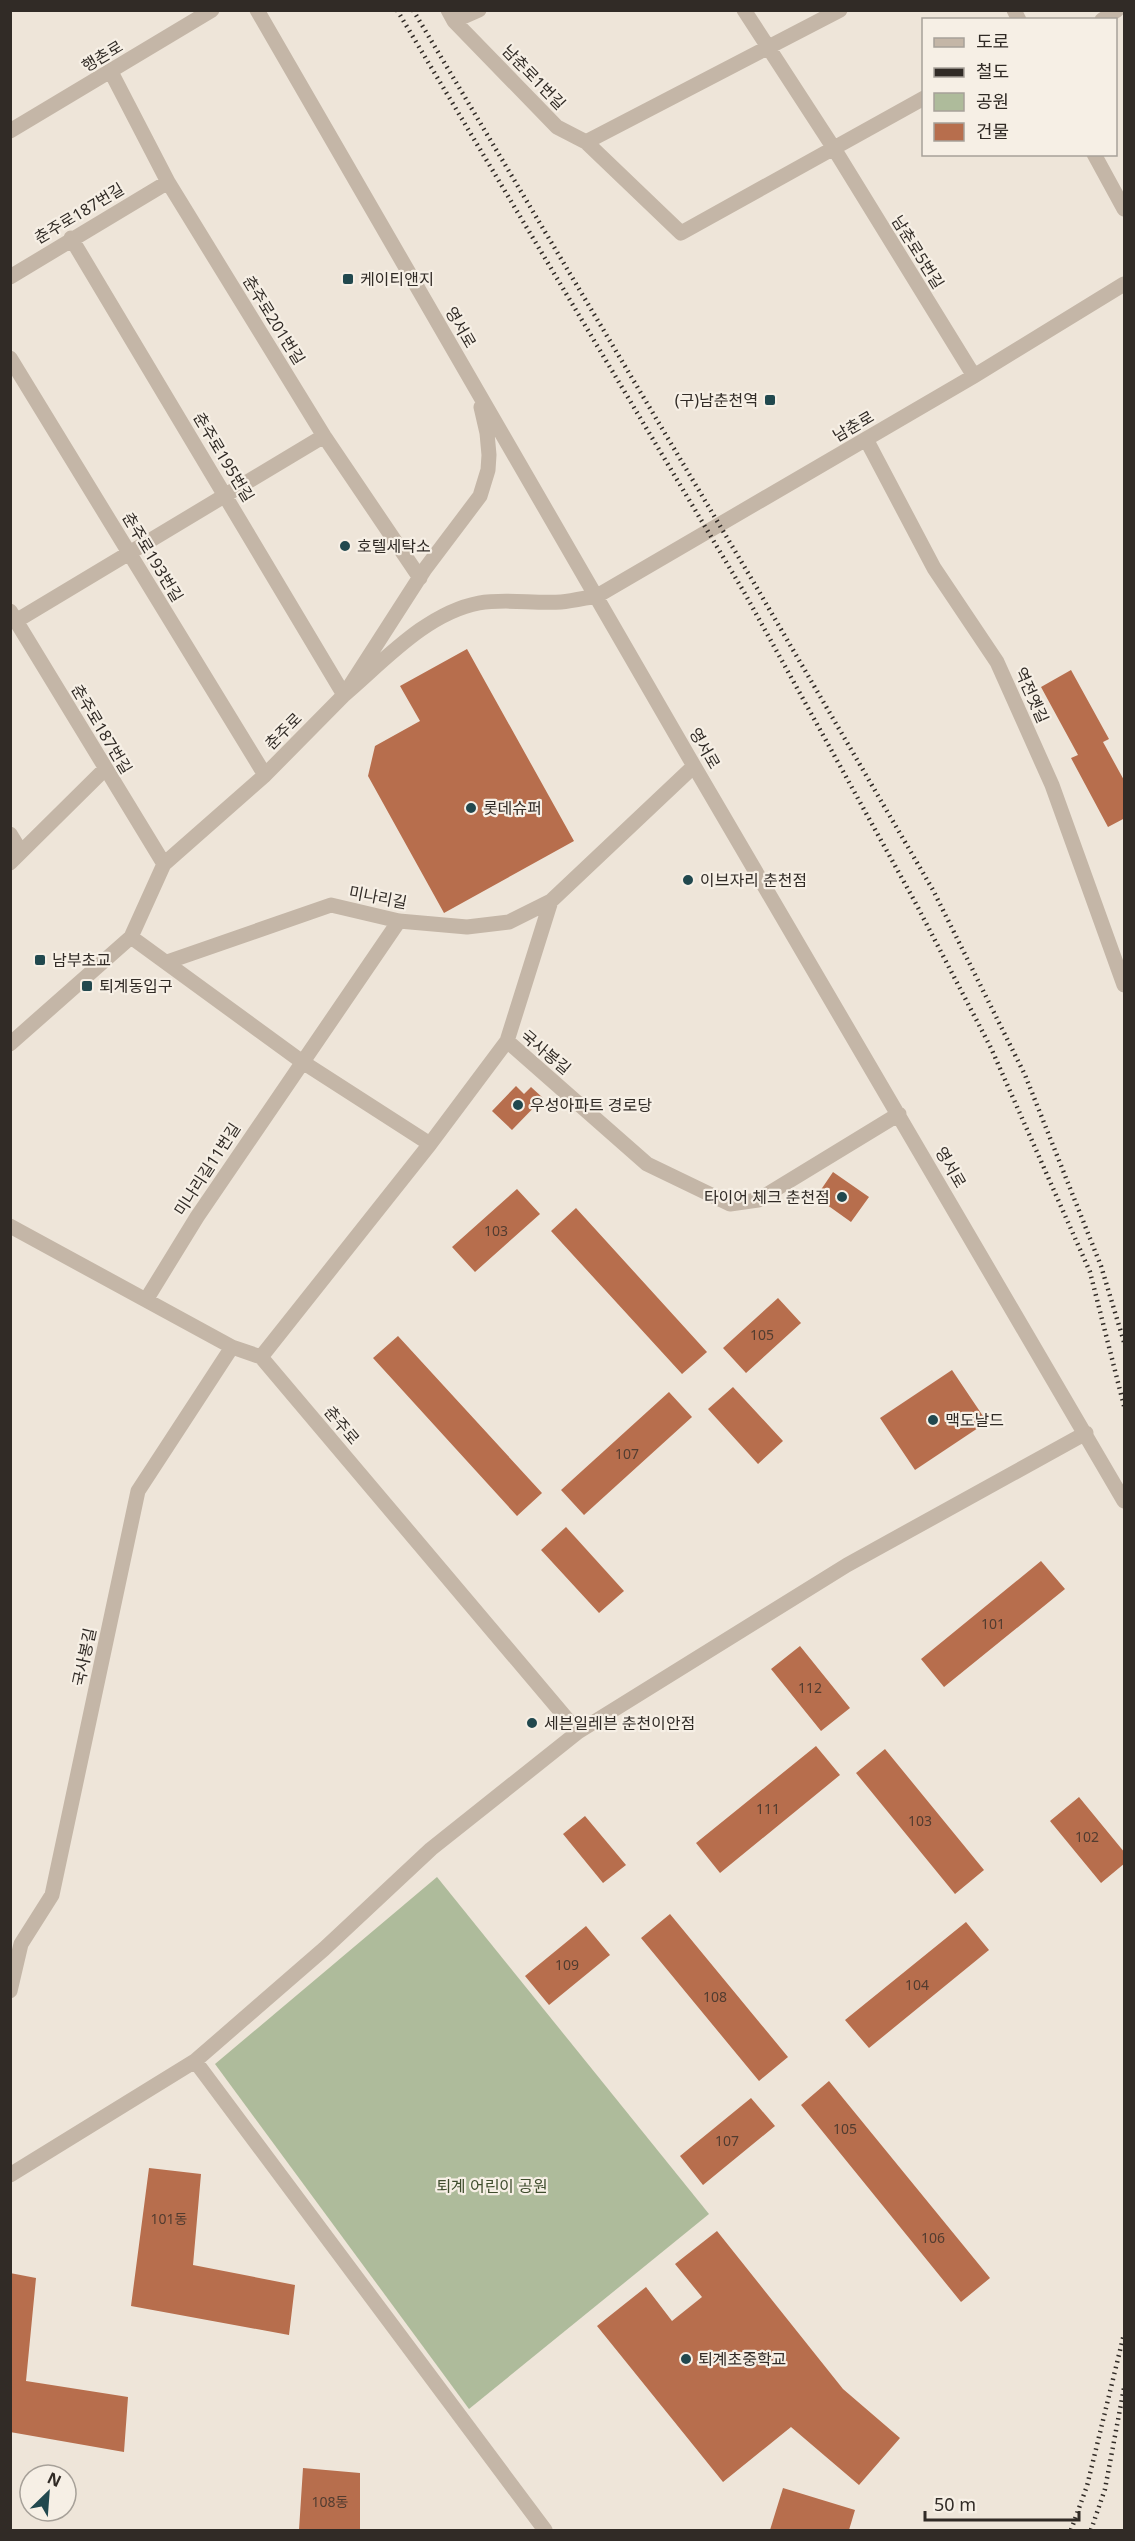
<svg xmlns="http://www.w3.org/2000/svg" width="1135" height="2541" font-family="'Noto Sans','Noto Sans KR',sans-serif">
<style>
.green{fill:#aebb9b}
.building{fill:#b76e4d}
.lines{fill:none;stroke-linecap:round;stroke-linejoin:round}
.minor{stroke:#c4b6a7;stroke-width:15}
.rail{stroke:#312b26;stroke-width:4.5;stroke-dasharray:1.5 4.5;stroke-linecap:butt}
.poi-dot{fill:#21484e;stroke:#f6efe5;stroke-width:2}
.labels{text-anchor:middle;stroke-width:4.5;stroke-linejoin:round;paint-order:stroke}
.number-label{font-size:14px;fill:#523c30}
.street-label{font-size:16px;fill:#312b26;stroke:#f6efe5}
.poi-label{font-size:16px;fill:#312b26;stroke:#f6efe5;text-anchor:start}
.park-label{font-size:16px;fill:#3f4d2d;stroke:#f6efe5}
</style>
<rect width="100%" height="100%" fill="#eee5d9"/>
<path class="green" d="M437,1877L709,2214L469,2409L215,2064Z"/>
<path class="building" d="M467,649L574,841L444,913L368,776L375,746L420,721L400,686Z
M1071,670L1109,739L1103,742L1125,782V818L1108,827L1071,758L1078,755L1041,687Z
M516,1086L524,1094L531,1087L543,1098L512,1130L492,1111Z
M833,1172L869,1197L851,1222L816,1197Z
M517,1189L540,1214L475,1272L452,1247Z
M576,1208L707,1352L682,1374L551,1231Z
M778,1298L801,1323L746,1373L723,1348Z
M398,1336L542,1493L517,1516L373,1358Z
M952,1370L987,1422L915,1470L880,1418Z
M733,1387L783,1441L758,1464L708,1409Z
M669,1392L692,1417L584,1515L561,1490Z
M566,1527L624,1591L599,1613L541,1550Z
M1041,1561L1065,1589L944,1687L921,1659Z
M800,1646L850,1708L821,1731L771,1669Z
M816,1746L840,1775L720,1873L696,1843Z
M885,1749L984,1870L955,1894L856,1773Z
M1079,1797L1125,1853V1863L1101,1883L1050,1821Z
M585,1816L626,1865L603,1883L563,1834Z
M670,1914L788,2057L759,2081L641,1938Z
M966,1922L989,1950L869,2048L845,2020Z
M586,1926L610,1955L549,2005L525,1976Z
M829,2081L990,2278L961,2302L801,2105Z
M751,2098L775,2126L703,2185L680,2156Z
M149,2168L201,2174L193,2265L295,2285L289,2335L131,2306Z
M717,2231L843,2389L900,2438L859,2485L791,2427L723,2482L597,2326L646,2287L672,2321L702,2297L675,2264Z
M10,2273L36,2278L26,2381L128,2397L124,2452L10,2432Z
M303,2468L360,2473V2530H299Z
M783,2488L855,2510L849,2530H770Z"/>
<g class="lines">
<path class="minor" d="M257,10L694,766L1124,1501
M448,10L454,21L557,127L586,142L681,233L924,98
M744,10L833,147L974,376
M1014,10L1019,20
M1102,20L1117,10
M454,21L479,10
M111,72L168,182L324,436L420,578
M10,131L212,10
M586,142L840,10
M1094,154L1124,209
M71,238L344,695
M10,277L168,182
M10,358L265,775
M866,439L934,568L997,662L1052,785L1124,985
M10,611L164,864
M16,621L324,436
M344,695C383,662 426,613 479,603C506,598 534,604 561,602C573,601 585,598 597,596L974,376L1124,284
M10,834L21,852
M10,863L105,769
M131,937L301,1061L430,1144
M167,962L331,905L399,921L467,927L509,922L551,901
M507,1041L647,1164L730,1204L758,1200L899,1114
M10,1044L131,937L164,864L265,775L344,695L425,569L480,496L488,470L489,455L487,433L481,407
M10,1226L232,1347L261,1357L578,1732
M146,1300L197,1217L399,921
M261,1357L430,1144L507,1041L551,901L694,766
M10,1991L21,1944L52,1895L138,1491L232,1347
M195,2061L545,2530
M10,2175L195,2061L324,1949L431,1849L578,1732L847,1565L1086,1433"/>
<path class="rail" d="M397,10L744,592L914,900L991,1048L1090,1272L1124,1406
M413,10L754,583L933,890L1025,1075L1101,1266L1124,1342
M1071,2530L1087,2486L1124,2334
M1091,2530L1105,2489L1124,2388"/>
</g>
<g class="poi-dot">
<rect x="342" y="273" width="12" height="12" rx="3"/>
<rect x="764" y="394" width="12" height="12" rx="3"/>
<circle cx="345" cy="546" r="6"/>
<circle cx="471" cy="808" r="6"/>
<circle cx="688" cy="880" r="6"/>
<rect x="34" y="954" width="12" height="12" rx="3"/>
<rect x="81" y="980" width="12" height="12" rx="3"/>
<circle cx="518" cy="1105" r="6"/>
<circle cx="842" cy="1197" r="6"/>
<circle cx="933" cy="1420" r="6"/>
<circle cx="532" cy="1723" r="6"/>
<circle cx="686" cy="2359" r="6"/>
</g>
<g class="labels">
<g class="number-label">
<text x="496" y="1236">103</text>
<text x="762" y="1340">105</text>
<text x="627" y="1459">107</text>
<text x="993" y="1629">101</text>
<text x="810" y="1693">112</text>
<text x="768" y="1814">111</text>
<text x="920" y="1826">103</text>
<text x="1087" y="1842">102</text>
<text x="567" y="1970">109</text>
<text x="917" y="1990">104</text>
<text x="715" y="2002">108</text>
<text x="845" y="2134">105</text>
<text x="727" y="2146">107</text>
<text x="169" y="2224">101동</text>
<text x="933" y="2243">106</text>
<text x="330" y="2507">108동</text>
</g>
<g class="street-label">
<text transform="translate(102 56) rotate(-31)" y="6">행촌로</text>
<text transform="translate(534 77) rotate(46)" y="6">남춘로1번길</text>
<text transform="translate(79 213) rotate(-31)" y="6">춘주로187번길</text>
<text transform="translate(918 252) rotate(58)" y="6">남춘로5번길</text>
<text transform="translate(274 320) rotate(58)" y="6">춘주로201번길</text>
<text transform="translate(461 327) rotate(60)" y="6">영서로</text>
<text transform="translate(853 426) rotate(-30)" y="6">남춘로</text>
<text transform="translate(224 457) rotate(59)" y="6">춘주로195번길</text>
<text transform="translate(153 557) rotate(59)" y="6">춘주로193번길</text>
<text transform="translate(1032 695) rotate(66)" y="6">역전옛길</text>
<text transform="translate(102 729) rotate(59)" y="6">춘주로187번길</text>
<text transform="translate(283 731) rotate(-45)" y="6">춘주로</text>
<text transform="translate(705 748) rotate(60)" y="6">영서로</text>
<text transform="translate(378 897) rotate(11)" y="6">미나리길</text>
<text transform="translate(546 1052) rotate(40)" y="6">국사봉길</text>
<text transform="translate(951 1167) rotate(60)" y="6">영서로</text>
<text transform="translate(207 1169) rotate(-57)" y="6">미나리길11번길</text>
<text transform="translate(342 1425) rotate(50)" y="6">춘주로</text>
<text transform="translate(84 1657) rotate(-78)" y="6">국사봉길</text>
</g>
<g class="poi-label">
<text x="360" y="285">케이티앤지</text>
<text x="758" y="406" text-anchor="end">(구)남춘천역</text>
<text x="357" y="552">호텔세탁소</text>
<text x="483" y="814">롯데슈퍼</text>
<text x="700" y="886">이브자리 춘천점</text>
<text x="52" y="966">남부초교</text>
<text x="99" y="992">퇴계동입구</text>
<text x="530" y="1111">우성아파트 경로당</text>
<text x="830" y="1203" text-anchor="end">타이어 체크 춘천점</text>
<text x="945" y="1426">맥도날드</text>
<text x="544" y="1729">세븐일레븐 춘천이안점</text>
<text x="698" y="2365">퇴계초중학교</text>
</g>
<g class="park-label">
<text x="492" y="2192">퇴계 어린이 공원</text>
</g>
</g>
<rect width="1135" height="2541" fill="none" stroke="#312b26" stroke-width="24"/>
<rect x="922" y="18" width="195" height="138" fill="#f6efe5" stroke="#a7a199" stroke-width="1.5"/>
<rect x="934" y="38" width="30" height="9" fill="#c4b6a7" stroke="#a7a199" stroke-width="1.5"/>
<text x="976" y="48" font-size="18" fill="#312b26">도로</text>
<rect x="934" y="68" width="30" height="9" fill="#312b26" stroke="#a7a199" stroke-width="1.5"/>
<text x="976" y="78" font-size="18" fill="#312b26">철도</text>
<rect x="934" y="93" width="30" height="18" fill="#aebb9b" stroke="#a7a199" stroke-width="1.5"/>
<text x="976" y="108" font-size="18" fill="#312b26">공원</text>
<rect x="934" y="123" width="30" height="18" fill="#b76e4d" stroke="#a7a199" stroke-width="1.5"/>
<text x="976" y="138" font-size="18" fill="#312b26">건물</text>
<g transform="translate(48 2493) rotate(25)"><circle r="28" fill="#f6efe5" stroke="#a7a199" stroke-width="1.5"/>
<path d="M0-4.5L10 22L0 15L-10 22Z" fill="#21484e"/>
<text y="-9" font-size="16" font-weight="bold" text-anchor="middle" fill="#312b26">N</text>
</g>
<path d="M925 2511v9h154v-9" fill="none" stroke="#312b26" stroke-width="3"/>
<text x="934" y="2511" font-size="18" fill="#312b26" stroke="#f6efe5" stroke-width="4.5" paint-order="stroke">50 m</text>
</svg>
